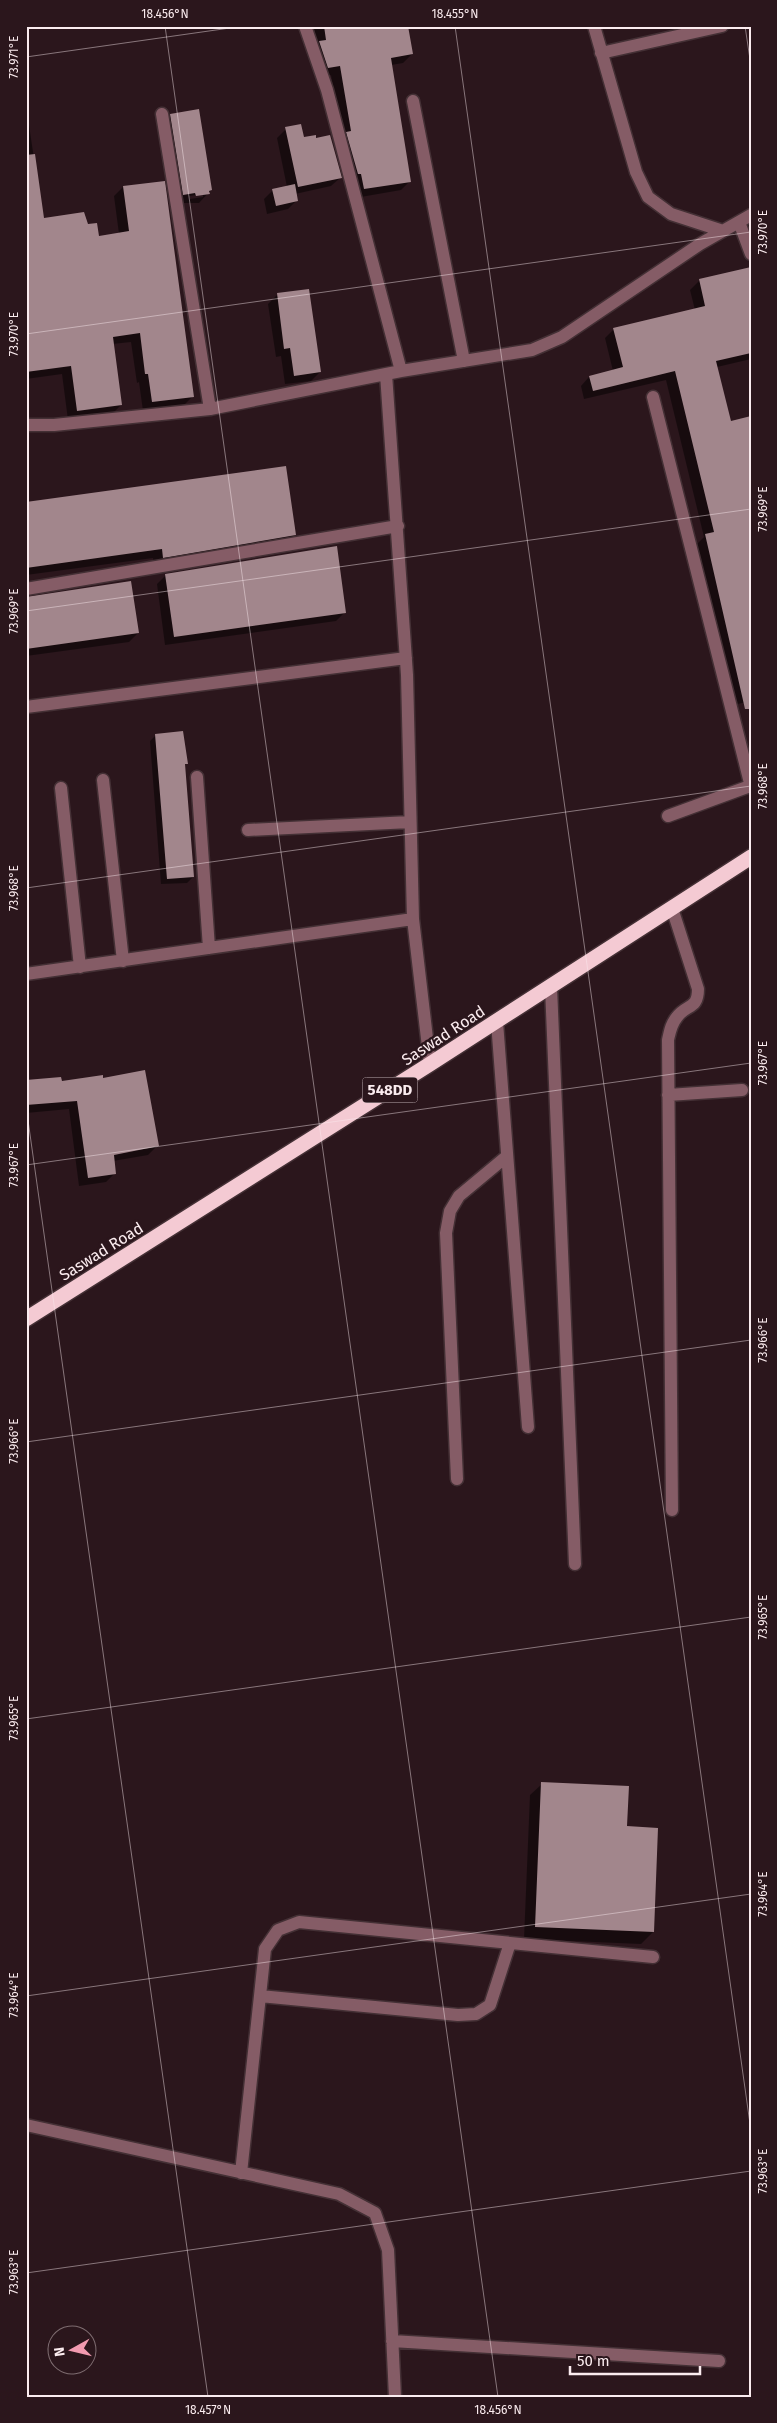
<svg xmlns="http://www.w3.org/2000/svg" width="777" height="2423" font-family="'Fira Sans',sans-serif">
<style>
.shadow{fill:#0007;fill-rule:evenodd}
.building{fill:#a2868c}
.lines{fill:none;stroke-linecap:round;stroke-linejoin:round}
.minor-casing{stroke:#443035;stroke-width:15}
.highway-casing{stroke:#443035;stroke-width:18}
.minor{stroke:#855c66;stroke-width:12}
.highway{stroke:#f4cad3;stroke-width:15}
.ticks{fill:none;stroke:#fbecef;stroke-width:1;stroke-opacity:0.45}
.labels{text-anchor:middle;stroke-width:5;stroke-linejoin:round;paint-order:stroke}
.shield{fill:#2b161c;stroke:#bdacb0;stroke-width:1}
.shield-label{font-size:15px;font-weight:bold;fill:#fbecef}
.street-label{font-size:16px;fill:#fbecef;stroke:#2b161c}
.neatline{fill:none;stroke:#fbecef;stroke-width:2}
.ticks-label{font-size:12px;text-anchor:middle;fill:#fbecef}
</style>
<rect width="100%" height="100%" fill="#2b161c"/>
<path class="shadow" d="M314,26H407L412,54L403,63L391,65L410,181L401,190L355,198L331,75L319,77Z
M26,105L43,219L87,225L98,237L119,234L114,196L123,187L193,396L184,405L143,411L139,382L137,383L131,342L112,344L121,405L112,414L68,420L62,374L26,379Z
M171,115L211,190L199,203H175L162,124ZM203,194V197L190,199L189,196Z
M286,129L303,139L340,178L331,186L295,194L297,200L288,209L267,214L264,199L273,190L287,187L277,138Z
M751,268V359L717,367L730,422L751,701L733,705L697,544L704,537L666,380L584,399L581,386L589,377L613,371L605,338L614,329L695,310L690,290L699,281Z
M277,295L320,372L311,381L285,384L281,356L276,357L268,304Z
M26,504L295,535L286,544L154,566L153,558L26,575Z
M166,575L345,612L336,621L165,645L157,584Z
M26,598L138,633L129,642L26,656Z
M156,735L186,763L184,765L193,877L187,883L161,884L150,741Z
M26,1082H61L157,1146L148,1155L113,1161L115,1173L106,1182L79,1186L69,1109L26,1113Z
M542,1784L625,1828L653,1932L641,1944L524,1939L530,1795Z"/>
<path class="building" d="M324,26H408L413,54L391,58L411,182L364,189L361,174H358L346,132L351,131L340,66L328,68L319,41L326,40Z
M199,109L212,190L209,191L210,194L196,196L195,193L183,195L170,114Z
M301,124L304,137L316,135V138L330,135L342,178L298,187L285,127Z
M35,154L44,218L84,212L88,224L97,223L99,236L129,231L123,186L165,181L194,397L152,402L148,374H145L140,333L113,337L122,405L77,411L71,366L26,372V155Z
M295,184L298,201L276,206L272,189Z
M751,267V353L716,361L731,421L751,416V709H745L705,534L714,532L675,371L593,391L589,376L623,367L613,328L705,306L699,279Z
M309,289L321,372L294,376L290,348L284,349L277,293Z
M286,466L296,535L163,558L162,549L26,568V502Z
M337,546L346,613L174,637L165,574Z
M131,581L139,633L26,649V597Z
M183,731L188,764H185L194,877L167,879L155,734Z
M145,1070L159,1146L114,1155L116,1174L88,1178L77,1101L26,1105V1080L61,1077L62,1081L103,1075V1078Z
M541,1782L629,1786L627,1826L658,1828L654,1932L535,1927Z"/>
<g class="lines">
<defs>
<path id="minor" d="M305,26L327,90L401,371
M594,26L636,172L648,197L671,214L723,231
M601,53L722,26
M413,101L464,361
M162,114L210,409
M739,222L751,254
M386,374L407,675L413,919L430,1064
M653,397L751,787
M26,425H54L210,409L401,371L532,350L562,337L700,244L751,215
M26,589L398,526
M26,707L406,658
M197,777L209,948
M103,780L123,961
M61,788L80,967
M668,816L750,786
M248,830L410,822
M26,974L413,919
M551,987L575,1564
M497,1022L528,1427
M668,1095L742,1090
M457,1479L446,1233L450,1211L459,1196L507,1156
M672,1510L668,1040C670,1031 671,1024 677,1017C686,1004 698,1010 698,989L672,908
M260,1996L458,2015L476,2014L490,2005L510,1943
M26,2125L339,2194L375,2213L388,2250L395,2397
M241,2173L265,1949L278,1930L299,1922L653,1957
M392,2341L719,2361"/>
<path id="highway" d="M26,1319L430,1064L751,857"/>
</defs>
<use href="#minor" class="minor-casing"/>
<use href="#highway" class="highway-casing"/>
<use href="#minor" class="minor"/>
<use href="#highway" class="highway"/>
</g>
<path class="ticks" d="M165,26L498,2397M455,26L751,2131M745,26L751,66M26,57L244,26M26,334L751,232M26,611L751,509M26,888L751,786M26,1106L208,2397M26,1165L751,1063M26,1442L751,1340M26,1719L751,1617M26,1996L751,1894M26,2273L751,2171"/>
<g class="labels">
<rect class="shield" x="362.5" y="1077.5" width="55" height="25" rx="4"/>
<g class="shield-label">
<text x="390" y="1095">548DD</text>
</g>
<g class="street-label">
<text transform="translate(443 1035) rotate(-33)" y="6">Saswad Road</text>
<text transform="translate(101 1251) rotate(-32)" y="6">Saswad Road</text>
</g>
</g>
<rect width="777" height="2423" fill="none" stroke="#2b161c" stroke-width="55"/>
<g transform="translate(72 2350) rotate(262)"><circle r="24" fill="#2b161c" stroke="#7e6c70"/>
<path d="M0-4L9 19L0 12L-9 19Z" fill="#f29ab0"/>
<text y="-8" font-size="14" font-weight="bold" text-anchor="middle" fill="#fbecef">N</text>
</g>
<path d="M570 2366v8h130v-8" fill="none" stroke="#fbecef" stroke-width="2.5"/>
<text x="577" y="2366" font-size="15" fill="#fbecef" stroke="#2b161c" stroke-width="4" paint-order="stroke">50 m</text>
<rect x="28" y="28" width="722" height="2368" class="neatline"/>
<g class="ticks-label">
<text x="165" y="18">18.456°N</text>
<text x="455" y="18">18.455°N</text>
<text transform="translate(14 57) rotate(-90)" y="4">73.971°E</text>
<text transform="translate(763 232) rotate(-90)" y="4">73.970°E</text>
<text transform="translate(14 334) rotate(-90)" y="4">73.970°E</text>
<text transform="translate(763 509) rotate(-90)" y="4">73.969°E</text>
<text transform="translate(14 611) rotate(-90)" y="4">73.969°E</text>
<text transform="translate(763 786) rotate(-90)" y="4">73.968°E</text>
<text transform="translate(14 888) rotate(-90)" y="4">73.968°E</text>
<text transform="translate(763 1063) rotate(-90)" y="4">73.967°E</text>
<text transform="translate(14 1165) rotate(-90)" y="4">73.967°E</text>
<text transform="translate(763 1340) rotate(-90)" y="4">73.966°E</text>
<text transform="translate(14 1441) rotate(-90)" y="4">73.966°E</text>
<text transform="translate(763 1617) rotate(-90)" y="4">73.965°E</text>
<text transform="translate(14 1718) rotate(-90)" y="4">73.965°E</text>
<text transform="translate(763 1894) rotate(-90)" y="4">73.964°E</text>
<text transform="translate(14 1995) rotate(-90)" y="4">73.964°E</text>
<text transform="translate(763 2171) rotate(-90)" y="4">73.963°E</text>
<text transform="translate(14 2272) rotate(-90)" y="4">73.963°E</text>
<text x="208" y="2414">18.457°N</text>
<text x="498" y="2414">18.456°N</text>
</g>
</svg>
